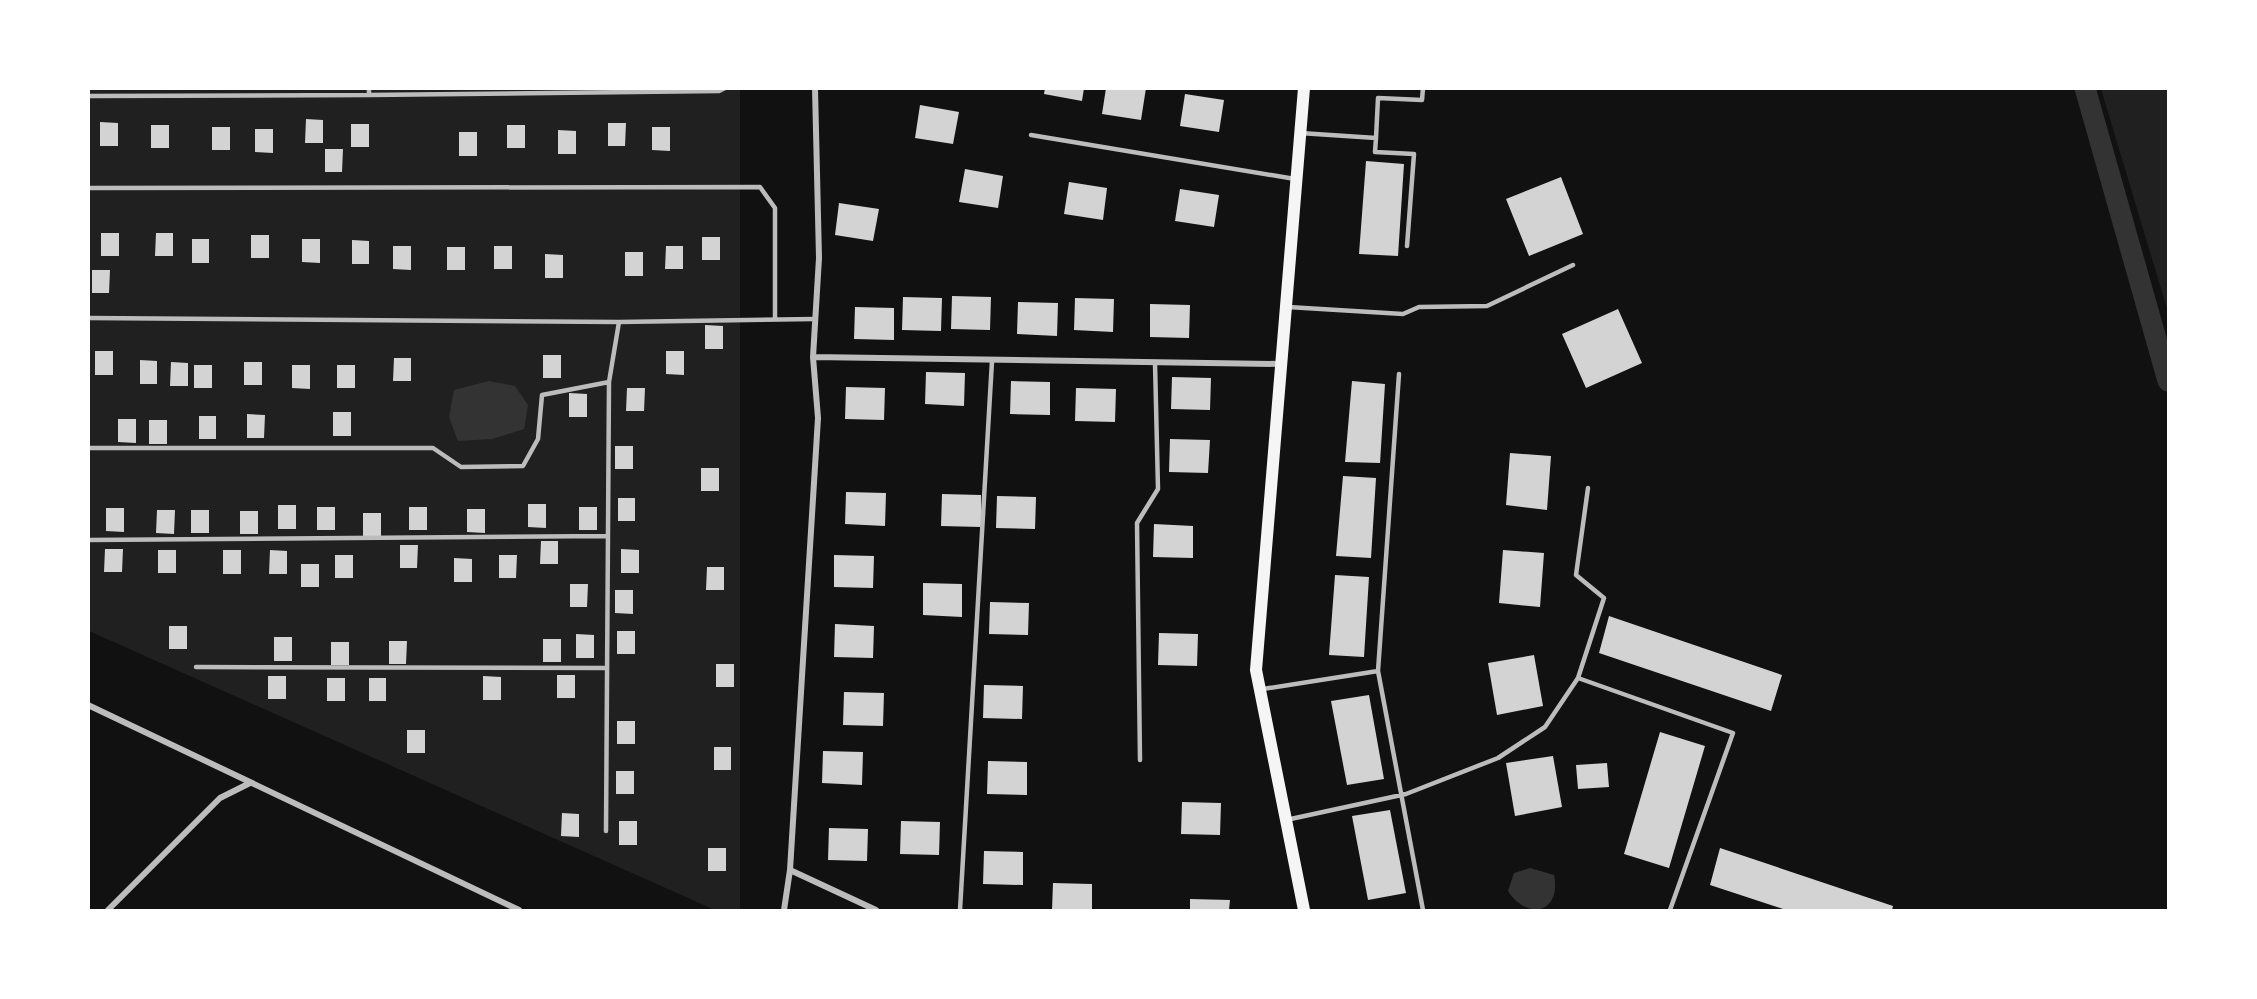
<svg xmlns="http://www.w3.org/2000/svg" width="2257" height="999" font-family="Overpass,sans-serif">
<style>
.green{fill:#202020}
.water{fill:#333}
.lines{fill:none;stroke-linecap:round;stroke-linejoin:round}
.canal{stroke:#333;stroke-width:21}
.building{fill:#d3d3d3}
.service{stroke:#bcbcbc;stroke-width:4.5}
.minor{stroke:#bcbcbc;stroke-width:6}
.secondary{stroke:#f5f5f5;stroke-width:12}
</style>
<rect width="100%" height="100%" fill="#111"/>
<path class="green" d="M89,89H740V910H715L89,631Z
M2101,89H2168V312Z"/>
<path class="water" d="M489,381L515,386L528,405L524,429L492,439L458,441L449,417L454,390Z
M1530,868L1554,875C1562,913 1527,921 1508,891L1514,873Z"/>
<g class="lines">
<path class="canal" d="M2085,88L2168,381"/>
</g>
<path class="building" d="M1045,88H1084L1082,101L1044,94Z
M1106,88H1146L1141,120L1102,114Z
M1185,94L1224,100L1219,132L1180,126Z
M920,105L959,112L953,144L915,138Z
M306,119L323,120V143H305Z
M100,122L118,123V146H100Z
M608,123H626L625,146H608Z
M351,124H369V147H351Z
M151,125H169V148H151Z
M507,125H525V148H507Z
M212,127H230V150H212Z
M652,127H670V151L652,150Z
M255,129H273V153L255,152Z
M558,130L576,131V154H558Z
M459,132H477V156H459Z
M325,149H343L342,172H325Z
M1366,161L1404,164L1398,256L1359,254Z
M965,169L1003,176L998,208L959,202Z
M1561,177L1583,234L1529,256L1506,199Z
M1069,182L1107,188L1103,220L1064,214Z
M1180,189L1219,195L1214,227L1175,221Z
M839,203L879,209L873,241L835,235Z
M101,233H119V256H101Z
M156,233H173V256H155Z
M251,235H269V258H251Z
M702,237H720V260H702Z
M192,239H209V263H192Z
M302,239H320V263L302,262Z
M352,240L369,241V264H352Z
M393,246H411V270L393,269Z
M494,246H512V269H494Z
M666,246H683V269H665Z
M447,247H465V270H447Z
M625,252H643V276H625Z
M545,254L563,255V278H545Z
M92,270H110L109,293H92Z
M952,296L991,297L990,330L951,329Z
M903,297L942,298L941,331L902,330Z
M1075,298L1114,299L1113,332L1074,330Z
M1018,302L1058,303L1057,336L1017,334Z
M1150,304L1190,305L1189,338L1150,337Z
M855,307L894,308V340L854,339Z
M1618,309L1642,363L1586,388L1562,334Z
M705,325L723,326V349H705Z
M95,351H113V375H95Z
M666,351H684V375L666,374Z
M543,355H561V378H543Z
M394,358H411V381H393Z
M140,360L157,361V384H140Z
M171,362L188,363V386H170Z
M244,362H262V385H244Z
M194,365H212V388H194Z
M292,365H310V389L292,388Z
M337,365H355V388H337Z
M926,372L965,373L964,406L925,404Z
M1172,377L1211,378L1210,410L1171,409Z
M1011,381L1050,382V415L1010,414Z
M1352,381L1385,384L1380,463L1345,462Z
M846,387L885,388L884,420L845,419Z
M627,388H645L644,411H626Z
M1076,388L1116,389L1115,422L1075,421Z
M569,393L587,394V417H569Z
M333,412H351V436H333Z
M247,414L265,415L264,438H247Z
M199,416H216V439H199Z
M118,419H136V443L118,442Z
M149,420H167V444H149Z
M1170,439L1210,440L1208,473L1169,472Z
M615,446H633V469H615Z
M1510,453L1551,456L1547,510L1506,505Z
M701,468H719V491H701Z
M1343,476L1376,478L1371,558L1336,556Z
M846,492L886,493L885,526L845,524Z
M942,494L981,495V527L941,526Z
M997,496L1036,497L1035,529L996,528Z
M618,498H635V521H618Z
M528,504H546V528L528,527Z
M278,505H296V529H278Z
M317,507H335V530H317Z
M409,507H427V530H409Z
M579,507H597V530H579Z
M106,508H124V532L106,531Z
M467,509H485V533L467,532Z
M157,510H175L174,534L156,533Z
M191,510H209V533H191Z
M240,511H258V534H240Z
M363,513H381V536H363Z
M1154,524L1193,526V558L1153,557Z
M541,541H558V564H540Z
M400,545H418L417,568H400Z
M105,549H123L122,572H104Z
M621,549L639,550V573H621Z
M158,550H176V573H158Z
M223,550H241V574H223Z
M270,550L287,551V574H269Z
M1503,550L1544,553L1540,607L1499,603Z
M335,555H353V578H335Z
M499,555H517L516,578H499Z
M834,555L874,556L873,588L834,587Z
M454,558L472,559V582H454Z
M301,564H319V587H301Z
M707,567H724V590H706Z
M1335,575L1369,577L1364,657L1329,655Z
M923,583L962,584V617L923,615Z
M570,584H588L587,607H570Z
M615,590H633V614L615,613Z
M990,602L1029,603L1028,635L989,634Z
M1609,616L1782,675L1771,711L1599,653Z
M835,624L874,626L873,658L834,657Z
M169,626H187V649H169Z
M617,631H635V654H617Z
M1159,633L1198,634L1197,666L1158,665Z
M576,634L594,635V658H576Z
M274,637H292V661H274Z
M543,639H561V662H543Z
M389,641H407L406,664H389Z
M331,642H349V665H331Z
M1534,655L1543,706L1497,715L1488,663Z
M716,664H734V687H716Z
M557,675H575V698H557Z
M268,676H286V699H268Z
M483,676L501,677V700H483Z
M327,678H345V701H327Z
M369,678H386V701H369Z
M984,685L1023,686L1022,719L983,718Z
M844,692L884,693L883,726L843,725Z
M1369,695L1384,779L1347,785L1331,701Z
M617,721H635V744H617Z
M407,730H425V753H407Z
M1660,732L1705,746L1669,868L1624,854Z
M714,747H731V770H714Z
M823,751L863,752L862,785L822,783Z
M1553,756L1562,807L1515,816L1506,763Z
M988,761L1027,762V795L987,794Z
M1607,763L1609,787L1578,789L1576,765Z
M616,771H634V794H616Z
M1182,802L1221,803L1220,835L1181,834Z
M1390,810L1406,893L1368,900L1352,816Z
M562,813L579,814V837L561,836Z
M619,821H637V845H619Z
M901,821L940,822L939,855L900,854Z
M829,828L868,829L867,861L828,860Z
M708,848H726V871H708Z
M1720,848L1893,906L1892,910H1786L1710,885Z
M984,851L1023,852V885L983,884Z
M1053,883L1092,884V910H1052Z
M1190,899L1230,900L1229,910H1190Z"/>
<g class="lines">
<path class="service" d="M369,88V95L719,91L725,88
M88,96L369,95
M1300,133L1376,138L1375,152L1414,154L1407,246
M1031,135L1295,179
M1376,138L1378,98L1422,100L1423,88
M88,188L760,187L775,208V319
M1288,307L1403,314L1419,307L1487,306L1573,265
M88,318L619,322
M88,448H433L461,467L523,466L538,439L542,395L609,382
M1588,488L1576,575L1604,598L1578,678L1733,733L1670,910
M88,540L608,536
M196,667L607,668
M1378,671L1423,910
M1263,689L1378,671L1399,374
M1140,760L1137,523L1158,489L1155,363
M1286,820L1406,794L1498,758L1545,727L1578,678
M606,831L609,382L619,322L815,319
M960,910L992,361"/>
<path class="minor" d="M813,357L1280,364
M88,705L519,910
M790,870L876,910
M108,910L220,798L250,783
M784,910L790,870L818,418L813,357L819,258L815,88"/>
<path class="secondary" d="M1304,910L1256,670L1304,88"/>
</g>
<rect width="2257" height="999" fill="none" stroke="#ffffff" stroke-width="180"/>
</svg>
